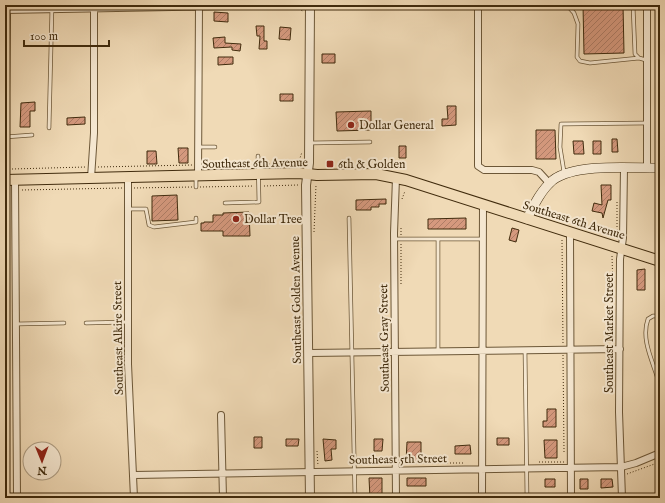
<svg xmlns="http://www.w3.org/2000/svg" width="665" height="503" font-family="'IM FELL English',serif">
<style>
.building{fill:url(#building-hatch);stroke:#402b0d}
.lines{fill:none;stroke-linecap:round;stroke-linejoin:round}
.service-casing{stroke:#6c5737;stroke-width:4.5}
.minor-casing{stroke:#6c5737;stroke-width:8}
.tertiary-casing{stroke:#6c5737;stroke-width:10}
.secondary-casing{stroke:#402b0d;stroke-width:10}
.primary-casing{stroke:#402b0d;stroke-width:12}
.path{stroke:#402b0d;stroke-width:1;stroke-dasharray:1 2;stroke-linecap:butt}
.service{stroke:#f5e7d0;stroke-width:3}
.minor{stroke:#f5e7d0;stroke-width:6}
.tertiary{stroke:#f5e7d0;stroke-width:8}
.secondary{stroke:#f5e7d0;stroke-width:9}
.primary{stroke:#f0dab6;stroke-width:10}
.poi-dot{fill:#8f2418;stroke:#f5e7d0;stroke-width:1.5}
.labels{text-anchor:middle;stroke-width:4;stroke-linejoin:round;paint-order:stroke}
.poi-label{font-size:12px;fill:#402b0d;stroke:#f5e7d0;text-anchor:start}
.street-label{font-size:12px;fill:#402b0d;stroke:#f5e7d0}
</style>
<defs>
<pattern id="building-hatch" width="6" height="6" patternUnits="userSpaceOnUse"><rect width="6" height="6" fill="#d5997e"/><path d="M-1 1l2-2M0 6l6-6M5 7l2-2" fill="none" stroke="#ae7d66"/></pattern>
</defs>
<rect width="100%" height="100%" fill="#f0dab6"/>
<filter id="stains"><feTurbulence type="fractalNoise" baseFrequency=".005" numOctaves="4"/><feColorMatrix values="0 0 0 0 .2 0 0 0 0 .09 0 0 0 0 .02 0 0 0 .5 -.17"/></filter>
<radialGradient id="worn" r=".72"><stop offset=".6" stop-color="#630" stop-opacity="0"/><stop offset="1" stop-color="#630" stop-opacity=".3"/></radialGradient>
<path class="building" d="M583,5H623L624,53L584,54Z
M214,12L228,13V22L214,21Z
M256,26H264V41H267V49H259L260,36H257Z
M280,27L291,28L290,40L279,39Z
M225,37V43L241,44L240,51L232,50V47L214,48L213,38Z
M322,54H335V63H322Z
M218,57H233V64L218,65Z
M280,94H293V101H280Z
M35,102V111H30V127H20L21,103Z
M447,106H456V125L442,126V119H448Z
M371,111V130L337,131L336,112Z
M85,117V124L67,125V118Z
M536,130H555L556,159H536Z
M612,139H617L618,152H612Z
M573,141H583L584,154H574Z
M593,141H601V154H593Z
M399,146H406V158H399Z
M178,148H188V163H179Z
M147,151H156L157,164H147Z
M601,185H611V200H608L603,218L602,213L592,211L594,203L602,205Z
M177,195L178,220L152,221V196Z
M386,199V204H379V207H371V210H356V200Z
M249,212L250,236H223V231H201V223H204V222H213V215H223V213Z
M466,218V229H428V219Z
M512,228L519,230L516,242L509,240Z
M645,269V290H637V270Z
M547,409H556V427H543V421H547Z
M254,437H262V448H254Z
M497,438H509V445H497Z
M286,439H299L298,446H286Z
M323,439L336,440V449H331L332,460L325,461Z
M374,439H383L382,451H374Z
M544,440H557V458H545Z
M407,442H421V463L406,462Z
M470,445L471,454H455V446Z
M369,478H382V498H370Z
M407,478H426V486H407Z
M545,479H555V487H545Z
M580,479H588V489H580Z
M601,479H612L613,487L601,488Z"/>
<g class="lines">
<defs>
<path id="service" d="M567,5L574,13L578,24L577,57L580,61L590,63L639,58
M633,5L635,54L639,58L646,60
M49,128L52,5
M5,137L32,135
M310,143L370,142
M198,147H215
M564,172L560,147L561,124L647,123
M196,187V178
M225,203L259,202L258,156
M128,209H146L149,225L154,227L196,222V218
M349,218L355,498
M394,239H482
M438,239V351
M660,316H653L648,319C640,341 655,365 660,386
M86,323L128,322
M16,324L64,323
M525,350L527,498"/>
<path id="minor" d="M478,5V166L484,170H532L539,172L550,184
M647,5V168
M5,10L278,5
M198,176L199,5
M128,177V364L134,498
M91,178L94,133V5
M396,178L394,233L396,498
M15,179L17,498
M5,180L7,5
M570,232L571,498
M309,353L620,349
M221,415L223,498
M134,475L621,467L636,463L660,453
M482,498L483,205
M622,498L619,412L620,259L623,238L624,168"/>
<path id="tertiary" d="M310,5L309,163L306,185L310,498"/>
<path id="secondary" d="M527,219C534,205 541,190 553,180C576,163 632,168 660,168"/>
<path id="primary" d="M5,180L299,173L317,175L376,174L406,180L660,261"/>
</defs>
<use href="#service" class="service-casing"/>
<use href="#minor" class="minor-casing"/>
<use href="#tertiary" class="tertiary-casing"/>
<use href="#secondary" class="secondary-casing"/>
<use href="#primary" class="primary-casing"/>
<path class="path" d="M297,5L296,8L303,11
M204,164L254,165
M263,164H298L302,152
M98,167L192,165
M12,169L86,167
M264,186L298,185
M200,187L254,186
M134,188L192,187
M22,190L122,188
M402,199L405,191
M401,228V235
M314,232L316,185
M617,233V201
M562,240L563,344
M401,244V285
M612,256L613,288
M563,355L564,452
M317,451L318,466
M539,462H564
M402,463H465
M627,474L660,462"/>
<use href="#service" class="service"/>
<use href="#minor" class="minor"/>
<use href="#tertiary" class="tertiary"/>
<use href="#secondary" class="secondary"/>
<use href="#primary" class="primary"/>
</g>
<g class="poi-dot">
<circle cx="351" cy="125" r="4"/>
<rect x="326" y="160" width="8" height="8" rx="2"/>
<circle cx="236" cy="219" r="4"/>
</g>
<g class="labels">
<g class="poi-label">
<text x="359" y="129">Dollar General</text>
<text x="338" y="168">6th &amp; Golden</text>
<text x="244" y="223">Dollar Tree</text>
</g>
<g class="street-label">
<text transform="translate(255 163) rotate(-1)" y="4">Southeast 6th Avenue</text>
<text transform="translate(574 220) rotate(17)" y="4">Southeast 6th Avenue</text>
<text transform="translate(296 300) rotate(-91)" y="4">Southeast Golden Avenue</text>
<text transform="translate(609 333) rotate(-90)" y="4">Southeast Market Street</text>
<text transform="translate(118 338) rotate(-91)" y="4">Southeast Alkire Street</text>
<text transform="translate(384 338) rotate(-91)" y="4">Southeast Gray Street</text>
<text transform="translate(398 459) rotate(-1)" y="4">Southeast 5th Street</text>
</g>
</g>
<rect width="665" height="503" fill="none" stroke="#f0dab6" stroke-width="20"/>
<rect x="6" y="6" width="653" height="491" fill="none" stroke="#402b0d" stroke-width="2"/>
<rect x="10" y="10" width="645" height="483" fill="none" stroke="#402b0d"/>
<g transform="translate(42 461) rotate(179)"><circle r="19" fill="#f5e7d0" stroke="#ad9c82"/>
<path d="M0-3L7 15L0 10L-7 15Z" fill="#8f2418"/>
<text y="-6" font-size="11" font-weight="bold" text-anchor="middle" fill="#402b0d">N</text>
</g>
<path d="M24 40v6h85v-6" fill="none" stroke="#402b0d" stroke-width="2"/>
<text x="30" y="40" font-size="12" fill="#402b0d" stroke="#f5e7d0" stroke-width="3" paint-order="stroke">100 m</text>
<rect width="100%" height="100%" filter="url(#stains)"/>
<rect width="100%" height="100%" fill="url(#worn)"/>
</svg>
